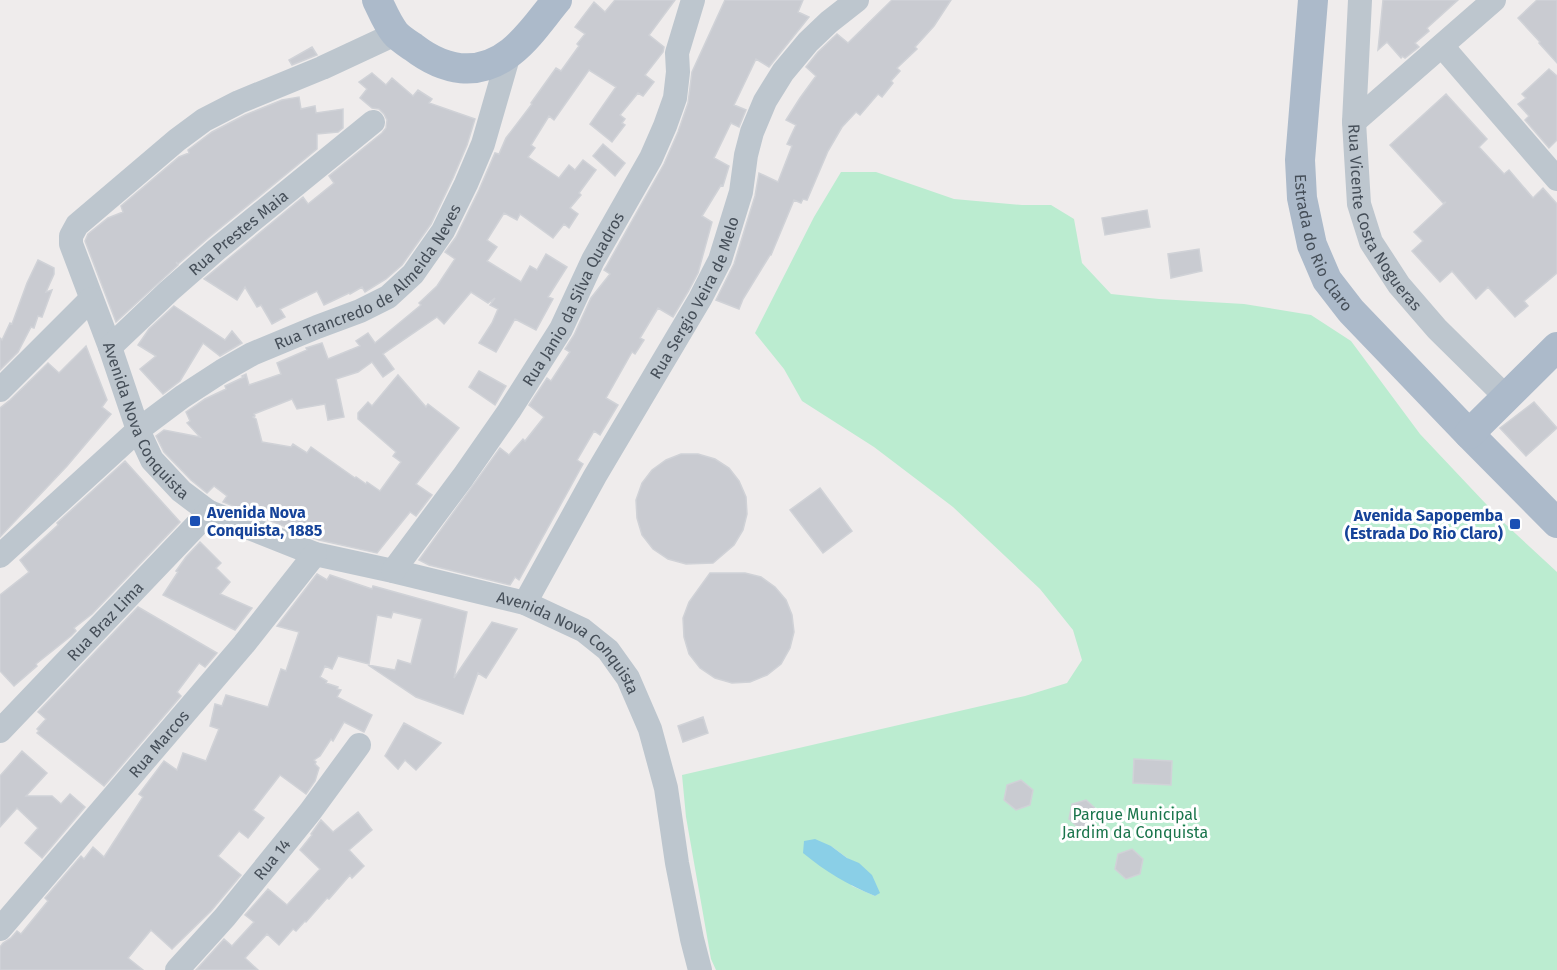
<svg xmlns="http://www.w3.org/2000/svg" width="1557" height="970" font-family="'Fira Sans',sans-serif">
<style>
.green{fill:#bbecd0;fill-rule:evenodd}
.water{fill:#8acfe7}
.building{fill:#c9cbd1;stroke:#d0d2d7;stroke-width:1.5}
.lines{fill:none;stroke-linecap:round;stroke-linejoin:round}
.minor{stroke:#bdc6ce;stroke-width:24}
.major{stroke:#acbaca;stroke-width:30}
.transit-dot{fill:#1a4fb4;stroke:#fff;stroke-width:2}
.labels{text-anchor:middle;stroke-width:6;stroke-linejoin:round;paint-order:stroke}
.street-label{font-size:16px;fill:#454e58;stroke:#fff}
.transit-label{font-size:16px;font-weight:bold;fill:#164399;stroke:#fff;text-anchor:start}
.park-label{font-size:16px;fill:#1a754c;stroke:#fff}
</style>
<rect width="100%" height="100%" fill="#efecec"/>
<path class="green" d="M841,172H876L954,199L1022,205H1051L1074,219L1082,263L1111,294L1159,299L1244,304L1311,315L1351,341L1420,434L1503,522L1557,572V970H716L711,959L686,817L682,775L1025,696L1067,683L1082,660L1073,630L1040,589L953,507L874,447L802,401L784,369L755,333L814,217ZM831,846L847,858L879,893L875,896L852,886Z"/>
<path class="water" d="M815,839L831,846L847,858L859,863L872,875L880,893L875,896C848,885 826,872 803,853L804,841Z"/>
<path class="building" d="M615,0H675L649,35L664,47L663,52L645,75L654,82L643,96L638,93L620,115L625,119L622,123L625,125L612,142L590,124L616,87L589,70L554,120L549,116L531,145L535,148L528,157L559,178L569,165L575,170L583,160L596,170L579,193L581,195L570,208L578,214L569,228L564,224L553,238L520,214L517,220L504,213L487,240L497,247L487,261L521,282L530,266L537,270L546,254L567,267L548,297L553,299L536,330L515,319L496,352L479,343L492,323L498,309L490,305L495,298L488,303L471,292L444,324L437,317L383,354L394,369L383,377L372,362L358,372L336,379L344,417L328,420L325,404L297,409L292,399L254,414L255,416L253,417L256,419L262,442L291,447L293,444L307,453L311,447L355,478L356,477L366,484L367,482L380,491L401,462L393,456L396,452L358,419V413L368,402L372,406L398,375L426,407L428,404L459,428L416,484L432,495L416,516L410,512L377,553L319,540L223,502L227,496L214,486L207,493L191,480L164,452L156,436L164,430L200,437L187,423L190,421L186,412L205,399L226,389L225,386L244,377L242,376L246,374L249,385L281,374L277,363L307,350L306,348L322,343L328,359L360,346L356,341L368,333L375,343L421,305L419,303L437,286L455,259L445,252L456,237L479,190L495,153L499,154L506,138L532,104L531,103L556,68L561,71L579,46L577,44L585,34L575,27L594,2L605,12Z
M725,0H803L798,12L809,17L769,67L756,59L734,105L746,110L739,127L731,123L714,158L729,166L723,186L721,185L702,216L712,222L698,273L688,292L673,317L658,308L640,338L644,340L635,354L632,352L606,398L618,405L600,435L594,431L577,460L583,464L519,580L515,577L510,585L429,565L419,560L500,448L509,455L523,439L525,441L544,417L529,405L547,378L551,381L570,352L565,349L574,335L591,298L610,274L604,270L606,267L664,164L678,132L688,103L692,72Z
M892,0H951L934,26L915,47L917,49L897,68L900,71L891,81L893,83L882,97L878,94L860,115L856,112L842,127L828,151L807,200L803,199L801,203L794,200L771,255H770L743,299L739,309L716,300L734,264L755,196L759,173L778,182L792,146L787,144L796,125L786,120L800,98L816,76L806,67L818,52L837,34L848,43Z
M1383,0H1458L1427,28L1429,31L1415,43L1419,47L1405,58L1402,56L1401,58L1387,42L1378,50Z
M1537,0H1557V63L1539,43L1540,42L1518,18Z
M312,47L317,55L292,65L289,60Z
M1549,69L1557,76V140L1549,148L1525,120L1529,116L1518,104L1526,98L1522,94Z
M372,73L386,85L392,78L413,96L418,90L432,99L429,103L475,119L467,145L453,178L431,224L402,265L386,279L365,292L362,287L350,294L349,293L324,305L317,291L280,309L285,317L272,324L261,305L257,307L245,287L237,300L204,279L303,197L308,204L334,183L329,176L382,133L386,128L387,120L384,114L379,109L372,108L360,98L367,89L359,82Z
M1446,94L1487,139L1479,147L1504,174L1509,170L1533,198L1543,188L1557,204V273L1524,301L1528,306L1515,317L1488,287L1476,299L1452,271L1440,282L1412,251L1423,241L1414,232L1446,202L1443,203L1390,145Z
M299,97L301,109L315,106L316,113L343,109V128L338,132L317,134V149L208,238L178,264L176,262L178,265L116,322L85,241L88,234L108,218L123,212L121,206L179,157L189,153L188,150L212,132L245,115L282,100Z
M603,144L625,163L615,176L593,156Z
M1147,210L1150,227L1105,235L1102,218Z
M1199,249L1202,271L1171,278L1168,254Z
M38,260L54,268V274L46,292L52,290L42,317L38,316L34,328L31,327L18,352L0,370V338L2,340L10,323L12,324L27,283Z
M174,306L225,340L232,331L242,343L220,356L203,343L180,381L163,394L140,369L156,356L138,345L149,329Z
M86,346L107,400L102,407L111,414L67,466L0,537V408L10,400L48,363L59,373Z
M479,371L506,386L495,405L469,387Z
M1534,402L1557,428L1526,456L1500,428Z
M681,454H698L715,459L729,468L739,481L746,497L747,514L743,530L734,545L713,563L686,564L668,559L653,549L642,535L637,518L636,500L642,483L652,470L666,460Z
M125,461L180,522L92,614L74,628L76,631L71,636L36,664L37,666L14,686L0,671V595L29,572L20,560L58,525L57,523Z
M820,488L852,531L823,553L790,510Z
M200,542L221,563L216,568L230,582L220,594L252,608L235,630L163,595L178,572L176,571L186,557Z
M710,573H745L761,577L775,587L786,600L792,615L794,632L790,648L781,664L767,675L750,682L732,683L715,678L700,668L689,654L684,637L683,618L689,602Z
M317,574L327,580L330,575L372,589L373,586L467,612L454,678L492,622L517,629L486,678L478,673L463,714L416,697L368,665L395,670L398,660L411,664L422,619L393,612L391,618L377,615L369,664L338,656L332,669L325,666L320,677L327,681L326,683L338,687L337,689L341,690L337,697L372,715L364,732L344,722L333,741L331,739L320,756L314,760L316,762L315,764L319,768L315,781L306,794L280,775L253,810L264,818L248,838L239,831L218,856L241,875L211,911L172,949L151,930L128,958L143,970H0V947L3,943L11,938L17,931L21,934L48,901L45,898L81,856L84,859L93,847L104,857L143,797L139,794L164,761L177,770L183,753L206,761L219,729L210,726L215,704L222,706L226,695L268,707L281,669L286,671L299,632L277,626Z
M138,607L217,653L205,667L199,663L177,692L181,696L104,786L37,733L39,731L37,729L46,719L38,712Z
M703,717L708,733L683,742L678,726Z
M404,723L441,743L416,770L405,760L398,769L385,756Z
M22,751L47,773L26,796H52L61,804L70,794L85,807L42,858L25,843L38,828L17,808L0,827V776Z
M1134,759L1172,761L1171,785L1133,783Z
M1021,780L1033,790L1030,805L1016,810L1004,800L1007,785Z
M1086,800L1097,810L1094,824L1080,829L1069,819L1072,804Z
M358,812L372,830L349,850L364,866L352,878L350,875L329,899L327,898L306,922L305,921L296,931L293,929L279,945L267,934L245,958L258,970H196L224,939L232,946L254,922L245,915L268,889L287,905L320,869L300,850L312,835L311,834L321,820L333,832Z
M1132,849L1143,859L1140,874L1126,879L1115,869L1118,854Z"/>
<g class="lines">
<g class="minor">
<path id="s1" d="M1360,0L1354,122L1359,204L1371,242L1399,285L1437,329L1506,397"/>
<path id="s2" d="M395,34L322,68L239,102L204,120L177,140L77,225L71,236V244L110,347L138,430L152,460L181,491L209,512L315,554L393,571L525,603L583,630L608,650L628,678L650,729L666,788L677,863L692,939L700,970"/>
<path d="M1442,46L1557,179"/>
<path d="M1354,122L1494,0"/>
<path id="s3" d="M110,347L169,291L217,249L373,122"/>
<path d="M0,390L91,299"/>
<path id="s4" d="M0,556L138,430L182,397L222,371L252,354L317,327L360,311L388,297L413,274L443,231L466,184L483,144L509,54"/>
<path id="s5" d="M393,571L463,477L509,411L561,329L593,260L651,158L665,126L675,98L678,72L677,53L693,0"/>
<path id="s6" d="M525,603L595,476L700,299L720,260L741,192L746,155L752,132L765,101L783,72L808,42L829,22L857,0"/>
<path id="s7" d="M0,731L209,512"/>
<path id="s8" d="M0,929L244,644L315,554"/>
<path id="s9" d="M177,970L225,917L310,812L359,745"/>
</g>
<g class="major">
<path d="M377,0C382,10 387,23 395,33C399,38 407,43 413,47C444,71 478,78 511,52C529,38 542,18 557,0"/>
<path id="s10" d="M1313,0L1300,160L1302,198L1312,245L1327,280L1351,311L1469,434L1557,523"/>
<path d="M1469,434L1557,347"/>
</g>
</g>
<g class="transit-dot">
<rect x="189" y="515" width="12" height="12" rx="3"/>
<rect x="1509" y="518" width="12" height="12" rx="3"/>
</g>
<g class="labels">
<g class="street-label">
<text dy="6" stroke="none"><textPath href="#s1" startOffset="225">Rua Vicente Costa Nogueras</textPath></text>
<text dy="6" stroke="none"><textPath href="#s3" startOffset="172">Rua Prestes Maia</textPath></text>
<text dy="6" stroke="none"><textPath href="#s10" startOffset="248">Estrada do Rio Claro</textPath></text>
<text dy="6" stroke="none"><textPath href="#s4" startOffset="468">Rua Trancredo de Almeida Neves</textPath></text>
<text dy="6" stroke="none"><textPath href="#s6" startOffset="350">Rua Sergio Veira de Melo</textPath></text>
<text dy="6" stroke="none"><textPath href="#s5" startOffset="327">Rua Janio da Silva Quadros</textPath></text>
<text dy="6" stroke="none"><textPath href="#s2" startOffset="588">Avenida Nova Conquista</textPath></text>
<text dy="6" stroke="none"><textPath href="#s7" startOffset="152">Rua Braz Lima</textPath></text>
<text dy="6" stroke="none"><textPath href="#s2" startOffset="1092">Avenida Nova Conquista</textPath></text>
<text dy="6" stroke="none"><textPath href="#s8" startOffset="244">Rua Marcos</textPath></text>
<text dy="6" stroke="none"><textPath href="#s9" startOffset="146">Rua 14</textPath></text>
</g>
<g class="transit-label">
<text x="207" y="518">Avenida Nova<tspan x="207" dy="18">Conquista, 1885</tspan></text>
<text x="1503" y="521" text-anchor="end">Avenida Sapopemba<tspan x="1503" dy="18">(Estrada Do Rio Claro)</tspan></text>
</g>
<g class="park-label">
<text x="1135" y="820">Parque Municipal<tspan x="1135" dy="18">Jardim da Conquista</tspan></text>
</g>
</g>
</svg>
